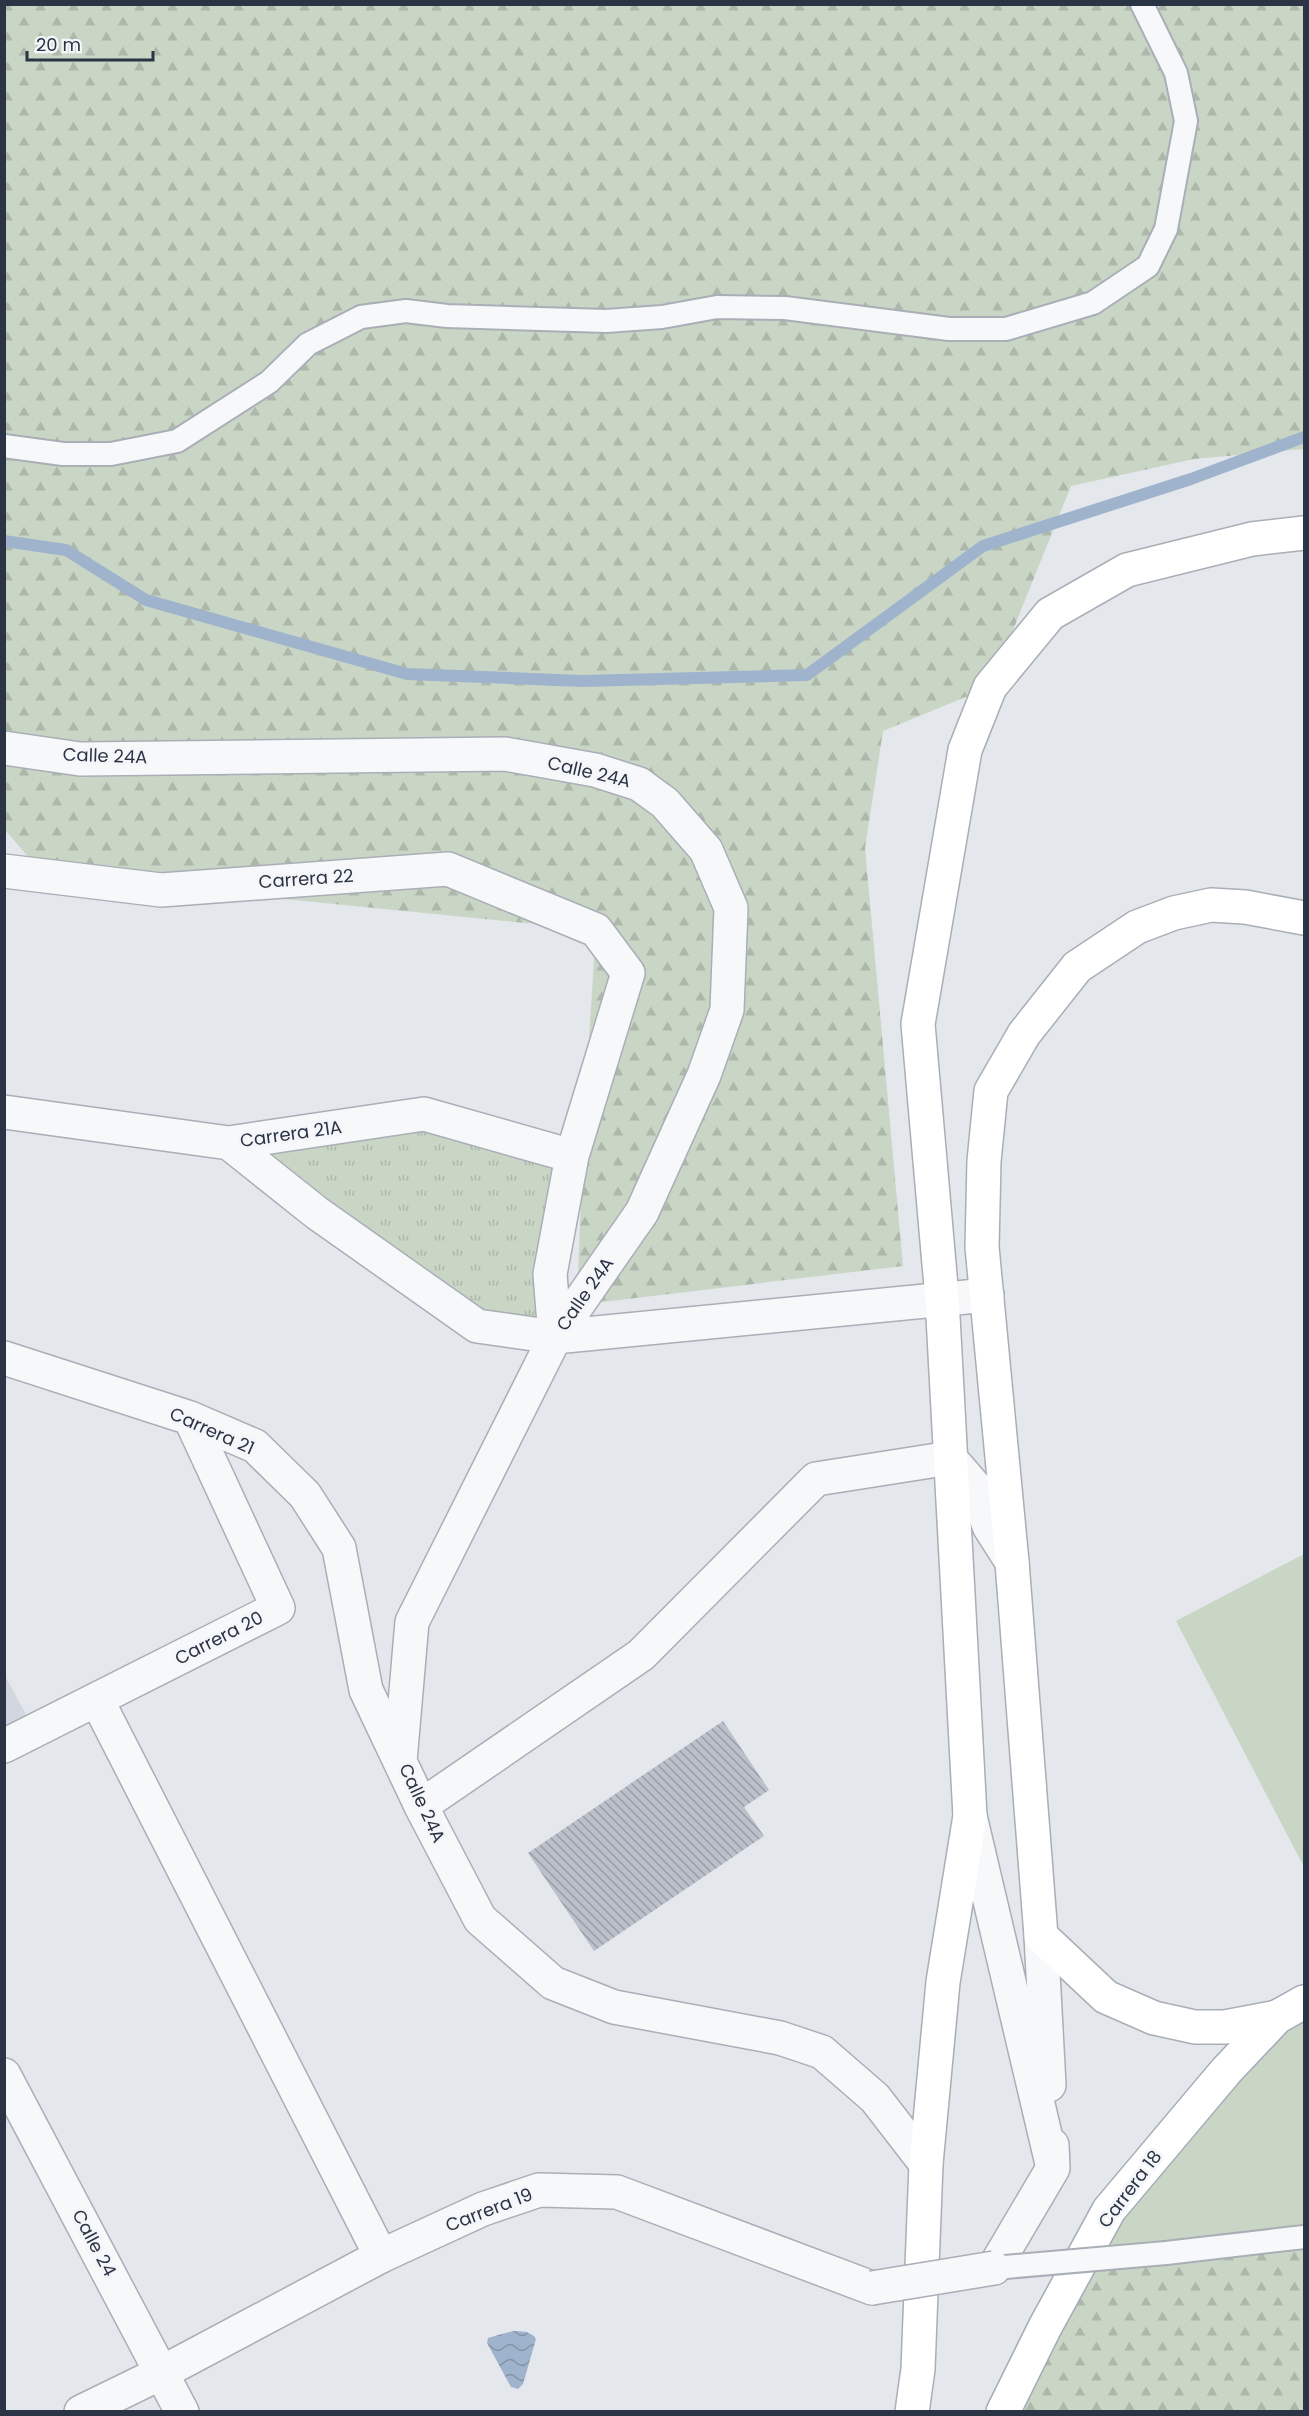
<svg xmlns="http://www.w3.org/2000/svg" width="1309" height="2416" font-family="Poppins,sans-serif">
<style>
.built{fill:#d2d6de}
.green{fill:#c9d6c5}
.forest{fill:url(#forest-firs)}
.park{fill:url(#park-tufts)}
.water{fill:url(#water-waves)}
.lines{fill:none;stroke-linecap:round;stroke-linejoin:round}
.stream{stroke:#9fb4cc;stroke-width:12}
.building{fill:url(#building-back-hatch)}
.service-casing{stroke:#a9aeb7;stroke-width:26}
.minor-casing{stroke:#a9aeb7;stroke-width:36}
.tertiary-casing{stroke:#a9aeb7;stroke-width:36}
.secondary-casing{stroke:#a9aeb7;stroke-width:36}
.primary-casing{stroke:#a3abb8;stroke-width:36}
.service{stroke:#f7f8fa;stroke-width:22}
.minor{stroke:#f7f8fa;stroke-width:33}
.tertiary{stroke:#f7f8fa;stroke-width:33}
.secondary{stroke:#fff;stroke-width:33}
.primary{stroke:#fff;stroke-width:33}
.service-bridge-casing{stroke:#a9aeb7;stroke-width:26;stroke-linecap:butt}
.tertiary-bridge-casing{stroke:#a9aeb7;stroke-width:36;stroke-linecap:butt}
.service-bridge{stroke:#f7f8fa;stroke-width:22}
.tertiary-bridge{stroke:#f7f8fa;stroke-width:33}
.labels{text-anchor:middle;stroke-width:6;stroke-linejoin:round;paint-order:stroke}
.street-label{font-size:18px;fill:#2b3445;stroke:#f4f6f9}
</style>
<defs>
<pattern id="forest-firs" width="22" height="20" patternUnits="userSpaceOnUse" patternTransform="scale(1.5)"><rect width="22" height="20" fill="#c9d6c5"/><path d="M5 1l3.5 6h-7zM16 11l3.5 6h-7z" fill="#adb8ab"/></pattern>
<pattern id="park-tufts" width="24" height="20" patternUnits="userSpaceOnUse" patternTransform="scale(1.5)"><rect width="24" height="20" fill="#c9d6c5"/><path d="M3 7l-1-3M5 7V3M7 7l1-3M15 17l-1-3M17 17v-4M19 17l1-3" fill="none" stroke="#adb8ab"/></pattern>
<pattern id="water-waves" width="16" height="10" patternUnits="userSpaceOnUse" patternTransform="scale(1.5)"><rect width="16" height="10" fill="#9fb4cc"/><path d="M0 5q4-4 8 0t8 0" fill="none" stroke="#8293a7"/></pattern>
<pattern id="building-back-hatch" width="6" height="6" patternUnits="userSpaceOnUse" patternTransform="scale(1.5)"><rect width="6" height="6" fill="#bbc0ca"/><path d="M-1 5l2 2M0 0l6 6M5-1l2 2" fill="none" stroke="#989da6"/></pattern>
</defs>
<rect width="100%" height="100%" fill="#e4e7ec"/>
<path class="built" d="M4,1674L35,1731L4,1746Z"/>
<path class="green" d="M1304,1554V1867L1176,1621Z
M1304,2002V2237L1082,2261Z"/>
<path class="forest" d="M4,5H1304V449L1194,459L1071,486L990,687L883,731L865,848L903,1266L577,1305L584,1116L596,930L44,875L5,830Z
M1304,2237V2411L1003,2412L1082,2261Z"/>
<path class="park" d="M424,1114L572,1156L555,1337L477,1326L229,1143Z"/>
<path class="water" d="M513,2331C522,2331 531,2331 536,2339L523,2384L518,2389L511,2387L487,2343L488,2338Z"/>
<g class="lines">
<path class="stream" d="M4,541L66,550L146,600L407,674L582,681L807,675L983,546L1191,479L1304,437"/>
</g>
<path class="building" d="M723,1721L769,1790L744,1807L764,1836L594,1951L528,1853Z"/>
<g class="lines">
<defs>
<path id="service" d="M4,446L63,454H111L177,441L269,382L308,344L361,317L406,311L447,316L606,321L662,317L717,307L785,308L949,329H1006L1093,303L1148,266L1166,229L1186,121L1176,73L1142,4
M1166,2253L1304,2237"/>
<path id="minor" d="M4,748L80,759L505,754L595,770L639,784L665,803L706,850L731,908L727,1010L704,1075L642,1212L555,1337L412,1622L400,1761
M4,871L161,890L448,869L596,930L628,973L572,1156L550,1274L555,1337
M4,1112L229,1143L424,1114L572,1156
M229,1143L317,1213L477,1326L555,1337L987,1295
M4,1358L190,1418L255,1446L305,1495L339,1548L366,1690L421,1806L480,1919L553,1983L614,2007L780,2038L822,2052L875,2098L926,2164
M97,1700L381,2256
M4,1746L278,1608L190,1418
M421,1806L641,1655L816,1479L950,1458L976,1488L989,1526L1012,1562"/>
<path id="tertiary" d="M970,1816L1053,2168
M1041,1936L1049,2085
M4,2075L182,2412
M994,2268L1053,2168L1052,2145
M81,2412L163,2372L381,2256L483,2209L539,2190L617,2192L872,2288"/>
<path id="secondary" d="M1277,2017L1225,2027H1195L1154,2018L1106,1997L1041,1936L1012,1562L982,1247L984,1161L991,1091L1024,1034L1077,967L1137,927L1174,913L1211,905L1245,907L1304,918
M912,2412L918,2369L926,2164L943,1982L970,1816L942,1298L918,1024L965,750L990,687L1050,614L1127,570L1252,539L1304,533"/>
<path id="primary" d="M1003,2412L1045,2327L1109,2210L1226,2071L1277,2017L1304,2002"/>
</defs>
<use href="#service" class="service-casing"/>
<use href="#minor" class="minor-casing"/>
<use href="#tertiary" class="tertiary-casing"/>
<use href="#secondary" class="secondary-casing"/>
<use href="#primary" class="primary-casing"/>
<use href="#service" class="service"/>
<use href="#minor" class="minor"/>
<use href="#tertiary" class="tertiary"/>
<use href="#secondary" class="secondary"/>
<use href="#primary" class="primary"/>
<defs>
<path id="service-bridge" d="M994,2268L1166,2253"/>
<path id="tertiary-bridge" d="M872,2288L994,2268"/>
</defs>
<use href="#service-bridge" class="service-bridge-casing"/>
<use href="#tertiary-bridge" class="tertiary-bridge-casing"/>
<use href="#service-bridge" class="service-bridge"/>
<use href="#tertiary-bridge" class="tertiary-bridge"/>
</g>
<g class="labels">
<g class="street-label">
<text transform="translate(105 756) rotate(2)" y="6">Calle 24A</text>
<text transform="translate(589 772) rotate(13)" y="6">Calle 24A</text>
<text transform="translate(306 879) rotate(-4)" y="6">Carrera 22</text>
<text transform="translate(291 1134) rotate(-8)" y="6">Carrera 21A</text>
<text transform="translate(585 1294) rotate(-55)" y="6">Calle 24A</text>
<text transform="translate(212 1431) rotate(24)" y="6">Carrera 21</text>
<text transform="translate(219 1638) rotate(-27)" y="6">Carrera 20</text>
<text transform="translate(422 1803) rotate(65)" y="6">Calle 24A</text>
<text transform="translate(1130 2189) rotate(-53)" y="6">Carrera 18</text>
<text transform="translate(489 2210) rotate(-21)" y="6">Carrera 19</text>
<text transform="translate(94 2243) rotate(62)" y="6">Calle 24</text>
</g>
</g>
<rect width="1309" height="2416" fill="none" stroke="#2b3445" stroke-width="12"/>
<path d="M27 51v9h126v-9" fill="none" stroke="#2b3445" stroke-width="3"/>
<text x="36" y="51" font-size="18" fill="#2b3445" stroke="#f4f6f9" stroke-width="4.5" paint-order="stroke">20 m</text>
</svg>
